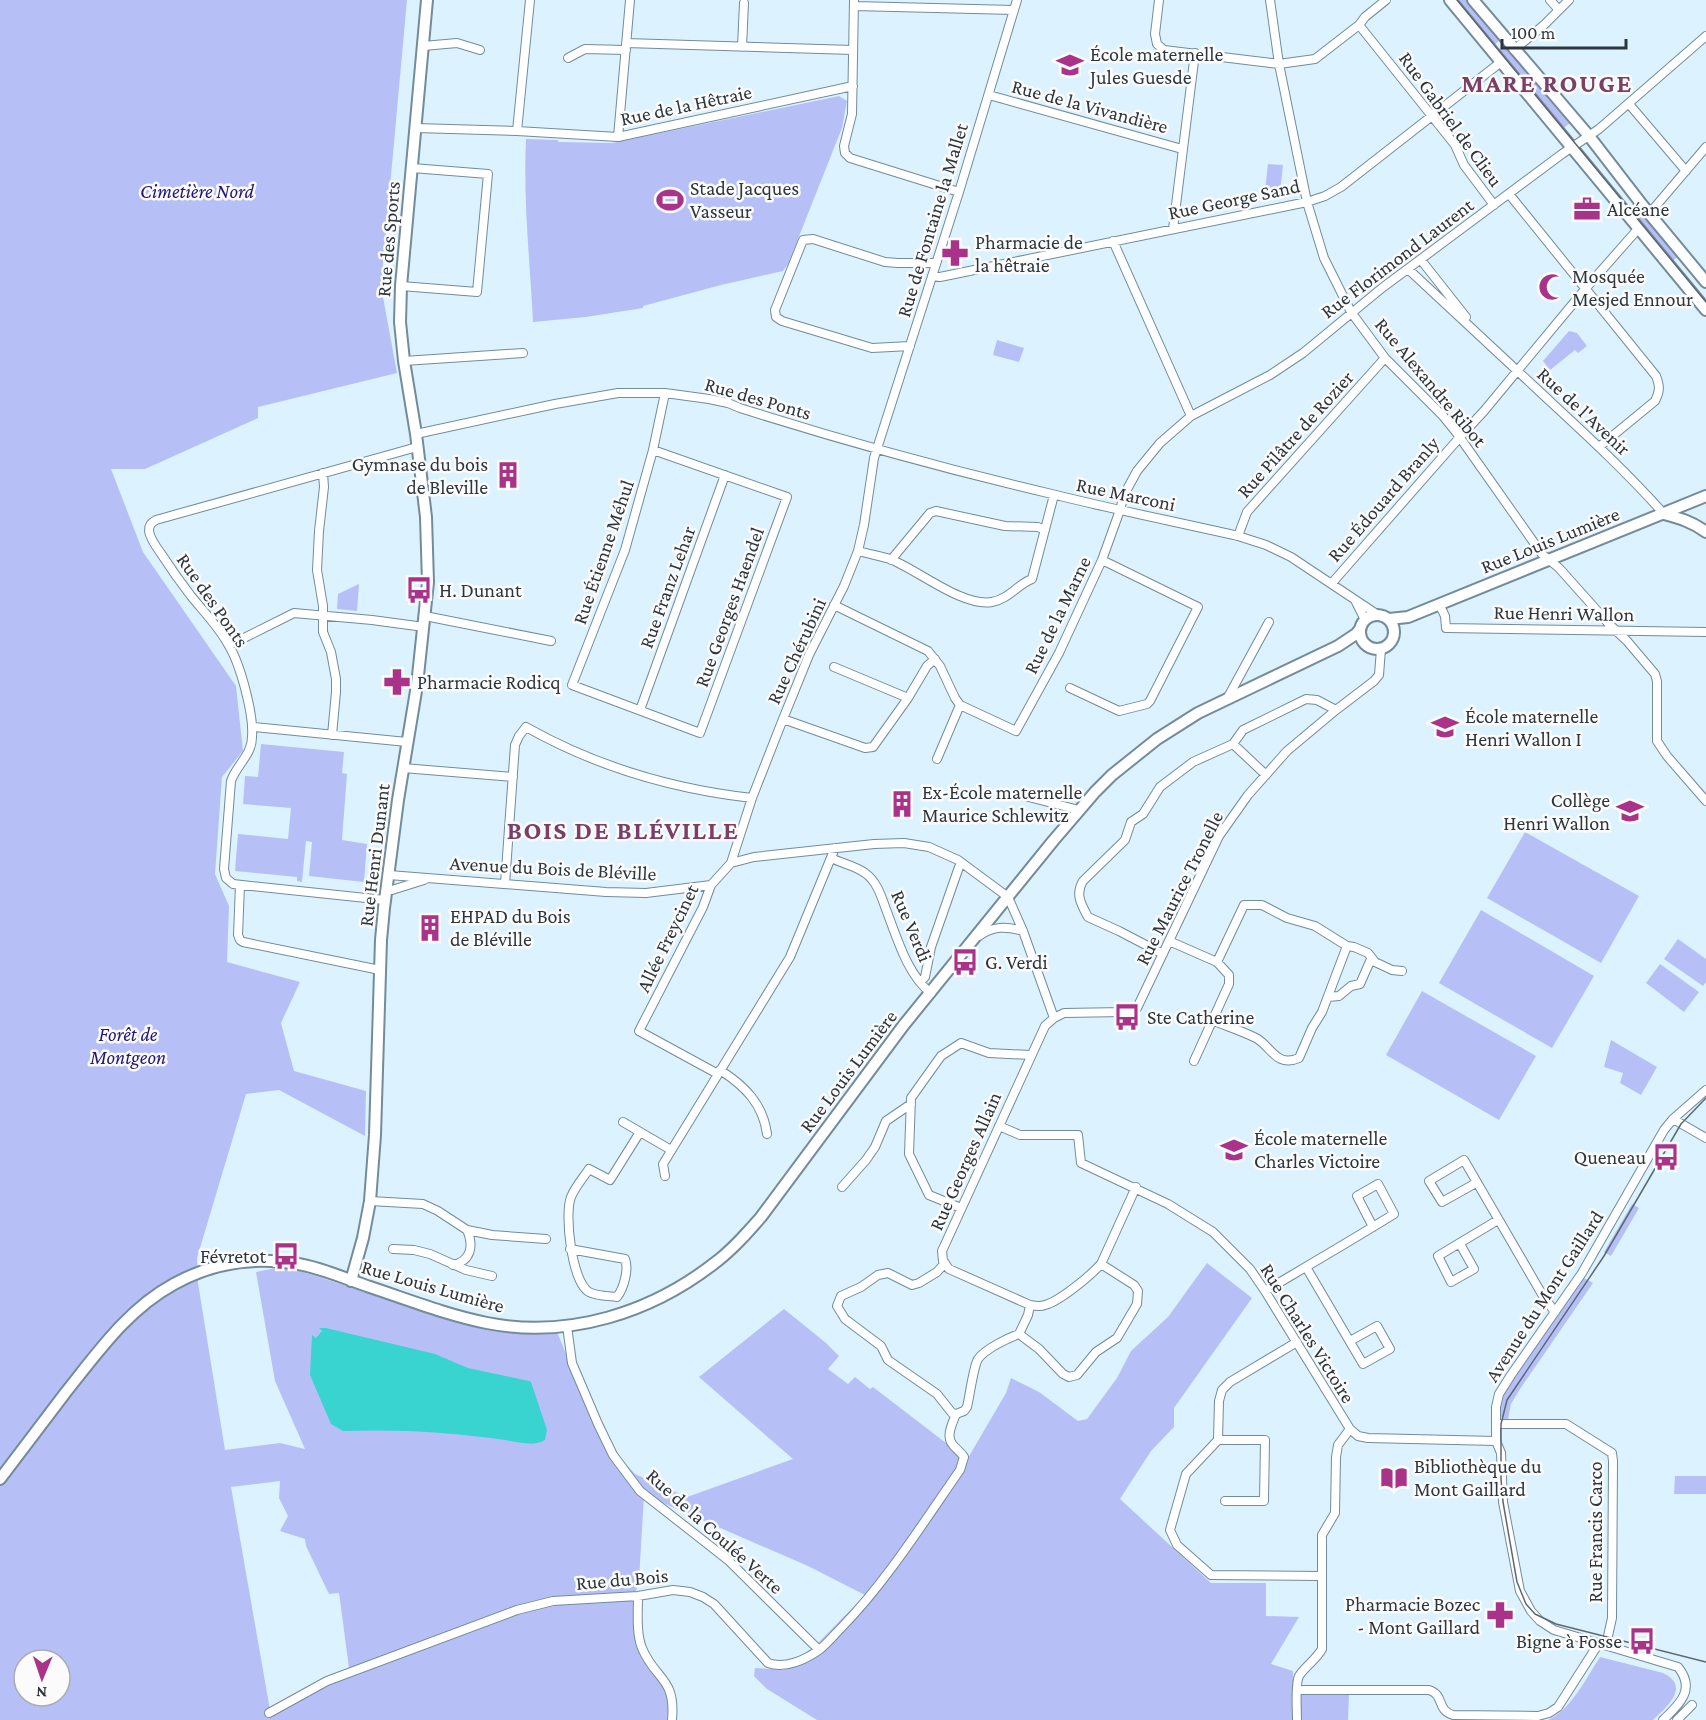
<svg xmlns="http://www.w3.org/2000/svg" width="1706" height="1720" font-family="'Crimson Pro',serif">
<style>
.green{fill:#b7c0f6;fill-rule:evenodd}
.water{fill:#39d3d0}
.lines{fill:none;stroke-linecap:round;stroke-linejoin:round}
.street-casing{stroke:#738b9a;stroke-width:10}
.secondary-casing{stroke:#738b9a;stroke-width:14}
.street{stroke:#fff;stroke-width:8}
.secondary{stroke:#fff;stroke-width:10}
.tram{stroke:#5c6971;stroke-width:1.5}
.labels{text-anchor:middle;stroke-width:5;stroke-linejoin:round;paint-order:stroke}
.poi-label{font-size:20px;fill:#2c363c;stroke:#fbfbfb;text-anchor:start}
.street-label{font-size:20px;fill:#2c363c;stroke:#fbfbfb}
.park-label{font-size:20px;font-style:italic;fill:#221677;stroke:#fbfbfb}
.district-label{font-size:26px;font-weight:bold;letter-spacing:1.5px;fill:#7a3e67;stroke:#fbfbfb}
</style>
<rect width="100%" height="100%" fill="#dcf2ff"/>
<path class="green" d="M0,0H407L381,286L397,373L258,407V418L145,469H111L143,552L236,686L243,751L222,777L215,874L229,906L227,962L300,982L281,1023L294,1071L366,1091L365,1136L279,1090L246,1094L197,1258L198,1283L225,1450L280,1443L305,1449L275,1381L256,1272L285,1266L445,1318L496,1331L557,1332L601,1438L635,1474L687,1497L793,1459L699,1377L784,1309L826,1343L839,1356L828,1369L848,1384L855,1377L870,1389L873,1387L942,1440L968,1458L1006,1393L1011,1378L1039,1392L1078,1421L1087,1419L1117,1378L1131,1351L1168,1317L1207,1263L1252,1298L1174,1408V1427L1151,1451L1120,1499L1211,1583H1266V1616L1299,1617L1271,1664L1293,1671V1692L1349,1694L1348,1720H817L767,1689L754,1676L755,1668L784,1670L819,1642L865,1595L808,1566L656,1500L644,1496L639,1580L636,1591L637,1645L669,1697L667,1720H0ZM280,1481L279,1498L288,1516L280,1531L305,1539L306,1546L329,1594L339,1593L349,1668L270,1710L231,1487ZM24,1660H60V1696H24Z
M1455,0H1468L1500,40L1493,46Z
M1505,44L1570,123L1561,130L1497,51Z
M839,96L847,101L842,128L788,264L783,271L721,285L643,306V308L586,317L533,322C530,262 523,200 526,139L558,140V142L612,143Z
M1268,164L1283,165L1280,192L1265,190Z
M1644,211L1681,255L1670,262L1635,221Z
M1569,331L1577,333L1587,346L1578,353L1575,350L1550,370L1543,361Z
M997,340L1024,348L1019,362L993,355Z
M359,584L357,611L337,609L338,594Z
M261,744L344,752L342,773L347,774L342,840L367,844L364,882L309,876L312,842L306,841L302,882L297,881V877L235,871L238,834L288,839L291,808L243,804L245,776L258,777Z
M1525,832L1639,896L1601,963L1487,898Z
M1481,910L1594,976L1552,1048L1439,983Z
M1678,939L1706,959V982L1703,986L1664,959Z
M1660,964L1699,992L1684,1012L1646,983Z
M1422,991L1536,1056L1499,1120L1386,1055Z
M1611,1040L1657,1067L1641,1095L1620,1083L1623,1073L1604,1067Z
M1632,1204L1639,1208L1611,1256L1604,1252Z
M1584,1278L1593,1283L1520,1389L1511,1404L1508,1419H1503L1500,1415C1500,1405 1502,1398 1507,1389Z
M1675,1476H1706V1494H1674Z
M1600,1657L1663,1673C1691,1686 1667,1707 1653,1720H1548C1570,1711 1587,1677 1600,1657Z"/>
<path class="water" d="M319,1328H326L435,1354L468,1368L529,1381L531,1382L547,1430L545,1440C533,1447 518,1442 505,1440C451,1432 397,1429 343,1431L331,1424L310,1375L312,1335L316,1338L322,1331Z"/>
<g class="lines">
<defs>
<path id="street" d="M854,0L852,114L844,146L845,153L850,158L959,192
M1159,0L1155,34L1157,44L1164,50L1279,64L1315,59L1359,25L1365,17L1386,0
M1270,0L1279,64L1307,202L1324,258L1351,312L1385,358L1443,416L1456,432L1542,554L1559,568L1609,624L1627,641L1655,674L1657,681V741L1667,756L1706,801
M1550,0L1559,10
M854,6L1014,10
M1359,25L1455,145L1464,165L1494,205
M626,43L853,50
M423,46L457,43L480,50
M742,47L744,3
M1514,50L1545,24L1569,0
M568,58L585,49L626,50
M989,95L1182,149
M1629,104L1686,171
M416,128L517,131L618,137L853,86
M517,131L530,0
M618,137L630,0
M1509,194L1656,376C1660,386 1660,391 1655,401L1599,447
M1649,214L1706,147
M1173,229L1195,53
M1113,241L1191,416
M1421,260L1466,317
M1408,269C1452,310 1496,351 1539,391C1582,431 1625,470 1664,514
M932,276L940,277L984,268L1307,202L1325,196L1341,187L1501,62
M401,286L477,292L488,174L412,168
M910,346L872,348L782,321L776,317L775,310L803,240L813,239L885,262L898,263H936
M404,361L523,353
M416,434L555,404L618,393H665L709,399L728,403L740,408C844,441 949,470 1056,495C1116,510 1177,522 1238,536L1266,545L1291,557L1378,615
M653,450L787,497L700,733L572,685L625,550L653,450L665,393
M323,473L324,487L319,531L317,570L323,606V632L331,652L336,679V692L332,735
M1238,536L1247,512L1385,358
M858,551C869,554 880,556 890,559C918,570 962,607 992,602C1009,599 1018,584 1032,579L1054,495
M891,560L930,513L936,511L1005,526L1038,527L1045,530
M1332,583L1460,437L1484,411L1586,288L1638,229
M1356,602L1365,620
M1439,604L1445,616L1446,628L1706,632
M834,605L928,651L940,666L955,698L960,705L1016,731L1059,653L1102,560L1120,510L1124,495L1137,471L1160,443L1191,416L1270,375L1303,353L1382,288L1562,154L1599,129L1706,36
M425,616L551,641
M230,645L294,613L372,620L424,627
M834,667L908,698
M1070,688L1119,711L1147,704L1150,701L1198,607L1102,560
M1227,699L1269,622
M640,710L725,475
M783,719L865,748L873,747L908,698L927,666L935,659
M253,727L407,742
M1233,744L1266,775
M937,759L960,705
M403,768L513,777
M1021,795L1079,810
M831,858C841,863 856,866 865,873C878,882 882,899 887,912C897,938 908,976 931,993
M731,863L754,857L874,844L904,843L929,847L958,860L1008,897L1023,931L1054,1018
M389,875L606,892L646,893L711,885
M505,884L515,745L519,736L526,727C597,767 672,789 752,798
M240,885L238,935L240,940L243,942L380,970
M387,889L392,890L424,880
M385,900L233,884L226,878L224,869L231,781C237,764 252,755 252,737C254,714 240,663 228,644C218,626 204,612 191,596C181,583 171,569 162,555C157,548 150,539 149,531C149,525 151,523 156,520L417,447
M979,936C993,926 1006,926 1023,931
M1169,941L1217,962L1229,975V984L1194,1061
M1163,954L1119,931L1088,917C1081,904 1075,894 1083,881L1125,840L1131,822L1143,814L1160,787L1193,762L1233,744L1243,730L1306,699L1317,700L1336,710
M1217,962L1244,905H1262L1287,918L1315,926L1347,946
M920,982L925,977L931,947L959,867
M1328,997L1339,996L1351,986L1360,984L1371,959
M1212,1020C1226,1026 1242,1031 1256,1038C1271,1046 1276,1068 1299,1058L1312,1028L1322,1012L1347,946L1354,947L1368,953L1375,962L1392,970L1402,971
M720,1070C745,1086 763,1104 767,1134
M718,1074L639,1031L703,907L711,885L731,863L752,798L783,719L809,655L844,586L858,551L864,525L874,458L959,192L1017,0
M1673,1119L1706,1138
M623,1122L671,1150
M999,1126L1020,1135H1078L1081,1163L1168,1204L1213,1232L1250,1269L1265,1291L1350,1429L1358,1436L1368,1438L1496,1441
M665,1176L663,1164L790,957L835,848
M1476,1183L1442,1202L1429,1181L1464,1160L1543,1296L1555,1312
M842,1187L866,1160L875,1147L886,1121L911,1104
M1136,1187L1101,1264C1090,1276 1060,1301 1045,1305C1040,1307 1036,1306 1030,1305L949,1269L943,1261L942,1251L1045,1026L1054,1018L1064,1013L1124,1012L1130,1011L1137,1008L1219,836L1248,795L1287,751L1336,710L1374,681L1379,675L1381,649
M370,1201L423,1204L438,1211L467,1230L492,1235L546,1239
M961,1208L929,1195L909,1154L911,1098L941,1056L961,1043L989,1053L1031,1055
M1460,1244L1474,1269L1451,1282L1438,1256L1498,1220
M393,1249L414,1250L430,1254L466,1270L492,1276
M570,1249L625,1259C629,1269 624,1288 617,1297C609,1296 596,1296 589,1292C572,1282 564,1215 571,1197C575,1187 583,1178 589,1169L610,1180L640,1132
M945,1263L937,1272L919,1283L912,1285L888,1273L878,1275L861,1287L841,1296L837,1306L845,1319L881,1346L888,1360L937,1394L952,1413L956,1414L964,1411L967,1407C970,1395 973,1368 978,1359C985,1349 1008,1338 1019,1334L1028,1315L1030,1305
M453,1265C471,1261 474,1246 467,1230
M1306,1267L1363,1364L1390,1349L1377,1326L1350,1341
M1265,1291C1309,1265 1352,1240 1394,1214L1378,1184L1357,1196L1373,1227
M567,1326L572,1363L598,1424L613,1455L640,1491L728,1560L819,1650
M1019,1334L1039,1349L1063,1374L1069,1377L1077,1375L1096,1352L1117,1338L1137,1304L1138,1291L1134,1285L1101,1264
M1496,1424H1566L1612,1453L1613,1461L1612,1618L1606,1645
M1218,1440L1186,1474L1170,1530L1177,1545L1211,1575L1321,1576
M1225,1501H1264L1265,1440H1218L1219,1401L1222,1390L1230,1382L1297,1342
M638,1596C638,1612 636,1633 642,1648C655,1680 676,1677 672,1720
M1298,1690H1429C1445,1695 1436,1710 1453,1715L1538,1716L1549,1713L1558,1707L1599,1643
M269,1713L327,1681L517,1610L553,1601L638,1596L673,1590L690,1592L703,1597L714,1604L768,1663C785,1669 805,1660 819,1650C827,1644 834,1635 842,1627C886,1582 923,1523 960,1470L964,1457C961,1452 956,1449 953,1445C945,1437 953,1422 956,1414
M1297,1720C1297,1709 1295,1684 1299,1676C1305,1666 1316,1660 1322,1649V1535L1335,1513L1336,1457L1338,1445L1350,1429
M1663,1720C1680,1704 1696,1689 1678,1667L1554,1630L1540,1621L1531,1611L1520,1591L1503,1502L1501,1453L1496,1441V1407L1499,1394L1511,1375L1582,1273L1664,1130L1673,1119L1706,1090
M1677,1720L1692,1705"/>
<path id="secondary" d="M1450,0L1706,310
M1473,0L1589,136L1643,206L1706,282
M1664,514C1679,518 1693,522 1706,532
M1360 632a17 17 0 1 1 34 0a17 17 0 1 1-34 0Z
M1389,619L1408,617L1706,496
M351,1281L363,1238L370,1201L375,1135L381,940L384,908L398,800L417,685L428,582L426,517L416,434L404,361L400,322L401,286L427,0
M0,1479C22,1450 44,1421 66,1392C98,1352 128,1309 174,1284C210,1264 251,1257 292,1263C317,1266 346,1279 370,1287C409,1300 447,1315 487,1323C569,1339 651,1313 716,1262C733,1249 747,1233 761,1217L903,1026L1053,841L1095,792L1112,775L1157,739L1198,713L1338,646L1356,634L1360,629"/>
</defs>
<use href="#street" class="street-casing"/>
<use href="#secondary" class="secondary-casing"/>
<use href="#street" class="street"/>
<use href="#secondary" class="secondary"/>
<path class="tram" d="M1457,0L1706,302
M1706,1098L1681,1124L1604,1256L1507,1400L1501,1424V1479L1503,1502L1517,1582L1526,1604L1535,1614L1556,1624L1706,1662"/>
</g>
<defs>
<symbol id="school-bare" viewBox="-9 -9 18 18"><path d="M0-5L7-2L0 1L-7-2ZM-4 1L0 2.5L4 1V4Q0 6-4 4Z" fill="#aa338a" stroke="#fbfbfb" stroke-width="2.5" paint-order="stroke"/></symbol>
<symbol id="stadium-bare" viewBox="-9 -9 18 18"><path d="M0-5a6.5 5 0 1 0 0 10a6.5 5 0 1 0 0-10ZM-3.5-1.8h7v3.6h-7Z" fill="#aa338a" stroke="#fbfbfb" stroke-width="2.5" paint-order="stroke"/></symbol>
<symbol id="office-bare" viewBox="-9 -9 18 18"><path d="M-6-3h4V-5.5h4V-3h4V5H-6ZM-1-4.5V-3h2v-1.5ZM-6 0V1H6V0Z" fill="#aa338a" stroke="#fbfbfb" stroke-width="2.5" paint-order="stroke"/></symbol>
<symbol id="pharmacy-bare" viewBox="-9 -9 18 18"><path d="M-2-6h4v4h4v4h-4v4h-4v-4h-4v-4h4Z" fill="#aa338a" stroke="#fbfbfb" stroke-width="2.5" paint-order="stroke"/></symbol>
<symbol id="mosque-bare" viewBox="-9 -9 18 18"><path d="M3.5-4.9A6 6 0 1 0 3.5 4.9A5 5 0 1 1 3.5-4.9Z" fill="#aa338a" stroke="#fbfbfb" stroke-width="2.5" paint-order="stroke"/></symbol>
<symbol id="building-bare" viewBox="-9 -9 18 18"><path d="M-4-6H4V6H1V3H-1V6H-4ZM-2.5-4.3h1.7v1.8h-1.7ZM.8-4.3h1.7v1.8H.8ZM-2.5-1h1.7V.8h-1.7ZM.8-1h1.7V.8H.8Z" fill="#aa338a" stroke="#fbfbfb" stroke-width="2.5" paint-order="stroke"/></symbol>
<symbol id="bus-bare" viewBox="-9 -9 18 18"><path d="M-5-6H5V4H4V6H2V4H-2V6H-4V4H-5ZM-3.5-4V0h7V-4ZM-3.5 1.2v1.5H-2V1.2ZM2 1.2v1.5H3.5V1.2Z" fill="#aa338a" stroke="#fbfbfb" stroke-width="2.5" paint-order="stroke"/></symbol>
<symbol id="library-bare" viewBox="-9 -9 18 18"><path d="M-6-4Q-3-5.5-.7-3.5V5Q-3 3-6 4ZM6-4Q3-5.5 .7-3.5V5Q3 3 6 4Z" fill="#aa338a" stroke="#fbfbfb" stroke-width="2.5" paint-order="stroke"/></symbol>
</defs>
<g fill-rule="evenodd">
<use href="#school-bare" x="1051" y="46" width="38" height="38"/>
<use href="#stadium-bare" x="651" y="181" width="38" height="38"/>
<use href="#office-bare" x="1568" y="190" width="38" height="38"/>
<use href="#pharmacy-bare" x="936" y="234" width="38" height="38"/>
<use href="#mosque-bare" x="1533" y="268" width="38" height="38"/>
<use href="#building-bare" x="489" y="456" width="38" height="38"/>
<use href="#bus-bare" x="400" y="571" width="38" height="38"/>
<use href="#pharmacy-bare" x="378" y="663" width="38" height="38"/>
<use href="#school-bare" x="1426" y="708" width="38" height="38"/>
<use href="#building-bare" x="883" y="785" width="38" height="38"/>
<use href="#school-bare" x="1611" y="792" width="38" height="38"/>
<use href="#building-bare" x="411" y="909" width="38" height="38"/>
<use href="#bus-bare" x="946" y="943" width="38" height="38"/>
<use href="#bus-bare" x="1108" y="998" width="38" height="38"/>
<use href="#school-bare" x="1215" y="1131" width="38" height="38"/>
<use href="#bus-bare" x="1647" y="1138" width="38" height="38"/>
<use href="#bus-bare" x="267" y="1237" width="38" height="38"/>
<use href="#library-bare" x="1375" y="1459" width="38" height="38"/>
<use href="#pharmacy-bare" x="1481" y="1596" width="38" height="38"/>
<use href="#bus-bare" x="1623" y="1622" width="38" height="38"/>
</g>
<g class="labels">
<g class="poi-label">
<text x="1090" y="61">École maternelle<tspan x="1090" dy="23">Jules Guesde</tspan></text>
<text x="690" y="195">Stade Jacques<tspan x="690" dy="23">Vasseur</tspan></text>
<text x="1607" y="216">Alcéane</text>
<text x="975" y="249">Pharmacie de<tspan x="975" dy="23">la hêtraie</tspan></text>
<text x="1572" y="283">Mosquée<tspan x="1572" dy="23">Mesjed Ennour</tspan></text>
<text x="488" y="471" text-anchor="end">Gymnase du bois<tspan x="488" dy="23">de Bleville</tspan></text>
<text x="439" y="597">H. Dunant</text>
<text x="417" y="689">Pharmacie Rodicq</text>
<text x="1465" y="723">École maternelle<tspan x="1465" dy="23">Henri Wallon I</tspan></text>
<text x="922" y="799">Ex-École maternelle<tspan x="922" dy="23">Maurice Schlewitz</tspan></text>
<text x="1610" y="807" text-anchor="end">Collège<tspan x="1610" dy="23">Henri Wallon</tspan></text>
<text x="450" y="923">EHPAD du Bois<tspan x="450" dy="23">de Bléville</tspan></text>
<text x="985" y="969">G. Verdi</text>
<text x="1147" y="1024">Ste Catherine</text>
<text x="1254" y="1145">École maternelle<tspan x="1254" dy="23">Charles Victoire</tspan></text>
<text x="1646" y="1164" text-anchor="end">Queneau</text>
<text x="266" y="1263" text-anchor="end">Févretot</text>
<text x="1414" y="1473">Bibliothèque du<tspan x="1414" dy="23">Mont Gaillard</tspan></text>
<text x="1480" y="1611" text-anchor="end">Pharmacie Bozec<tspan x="1480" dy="23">- Mont Gaillard</tspan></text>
<text x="1622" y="1648" text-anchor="end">Bigne à Fosse</text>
</g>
<g class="street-label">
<text transform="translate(686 105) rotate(-12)" y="7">Rue de la Hêtraie</text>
<text transform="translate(1090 106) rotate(15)" y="7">Rue de la Vivandière</text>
<text transform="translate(1451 119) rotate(54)" y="7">Rue Gabriel de Clieu</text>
<text transform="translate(1234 199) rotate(-12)" y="7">Rue George Sand</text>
<text transform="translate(932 220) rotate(-73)" y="7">Rue de Fontaine la Mallet</text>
<text transform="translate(388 239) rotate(-85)" y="7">Rue des Sports</text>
<text transform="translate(1397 258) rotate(-37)" y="7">Rue Florimond Laurent</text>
<text transform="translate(1431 382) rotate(50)" y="7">Rue Alexandre Ribot</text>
<text transform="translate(758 398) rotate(16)" y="7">Rue des Ponts</text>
<text transform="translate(1584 411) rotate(43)" y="7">Rue de l'Avenir</text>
<text transform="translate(1295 434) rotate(-48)" y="7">Rue Pilâtre de Rozier</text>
<text transform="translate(1126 494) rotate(12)" y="7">Rue Marconi</text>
<text transform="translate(1383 499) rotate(-49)" y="7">Rue Édouard Branly</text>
<text transform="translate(1550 540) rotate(-22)" y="7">Rue Louis Lumière</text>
<text transform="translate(603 552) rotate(-71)" y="7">Rue Étienne Méhul</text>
<text transform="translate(667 587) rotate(-70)" y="7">Rue Franz Lehar</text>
<text transform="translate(213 600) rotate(55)" y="7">Rue des Ponts</text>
<text transform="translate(729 607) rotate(-70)" y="7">Rue Georges Haendel</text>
<text transform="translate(1564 613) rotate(1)" y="7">Rue Henri Wallon</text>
<text transform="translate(1057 615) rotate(-64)" y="7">Rue de la Marne</text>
<text transform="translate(796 651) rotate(-65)" y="7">Rue Chérubini</text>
<text transform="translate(374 855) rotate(-83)" y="7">Rue Henri Dunant</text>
<text transform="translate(553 868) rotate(3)" y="7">Avenue du Bois de Bléville</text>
<text transform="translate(1179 888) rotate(-63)" y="7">Rue Maurice Tronelle</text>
<text transform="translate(912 926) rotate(67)" y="7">Rue Verdi</text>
<text transform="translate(667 938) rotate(-64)" y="7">Allée Freycinet</text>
<text transform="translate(848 1071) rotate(-53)" y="7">Rue Louis Lumière</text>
<text transform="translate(965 1161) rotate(-66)" y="7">Rue Georges Allain</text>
<text transform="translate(433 1286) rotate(16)" y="7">Rue Louis Lumière</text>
<text transform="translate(1544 1296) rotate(-57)" y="7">Avenue du Mont Gaillard</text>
<text transform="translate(1308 1333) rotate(58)" y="7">Rue Charles Victoire</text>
<text transform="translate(715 1531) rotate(42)" y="7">Rue de la Coulée Verte</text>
<text transform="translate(1595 1532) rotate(-90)" y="7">Rue Francis Carco</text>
<text transform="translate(622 1579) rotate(-5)" y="7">Rue du Bois</text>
</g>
<g class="park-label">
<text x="197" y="198">Cimetière Nord</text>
<text x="128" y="1041">Forêt de<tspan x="128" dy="23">Montgeon</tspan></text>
</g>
<g class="district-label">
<text x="1547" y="92">MARE ROUGE</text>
<text x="623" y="839">BOIS DE BLÉVILLE</text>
</g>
</g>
<g transform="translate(42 1678) rotate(182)"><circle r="28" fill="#fbfbfb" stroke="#a8acaf" stroke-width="1.5"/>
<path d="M0-4.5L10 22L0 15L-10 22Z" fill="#aa338a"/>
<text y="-9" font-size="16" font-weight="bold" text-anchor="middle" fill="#2c363c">N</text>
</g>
<path d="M1502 39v9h124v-9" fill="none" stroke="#2c363c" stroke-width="3"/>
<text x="1511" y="39" font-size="18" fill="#2c363c" stroke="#fbfbfb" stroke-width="4.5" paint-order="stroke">100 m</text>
</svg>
